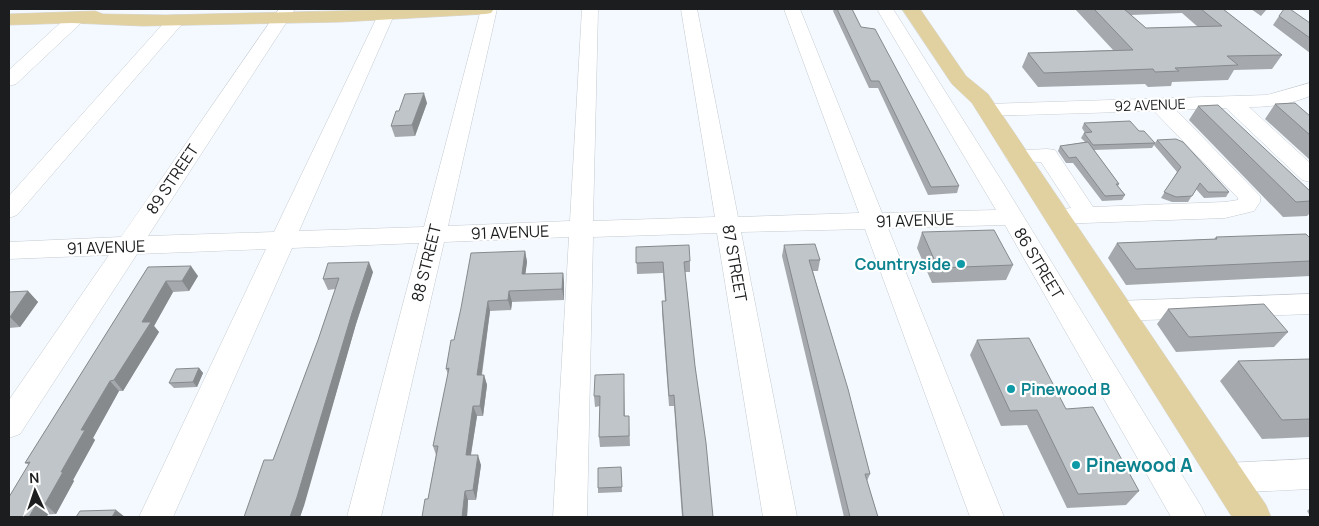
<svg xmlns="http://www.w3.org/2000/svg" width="1319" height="526" font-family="Manrope,sans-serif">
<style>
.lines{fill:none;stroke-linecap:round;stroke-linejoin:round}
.minor-casing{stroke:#c5cbd0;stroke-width:1}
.major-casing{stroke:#d6d6d7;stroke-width:1}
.minor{fill:#fff;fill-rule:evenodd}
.major{fill:#e2d1a0;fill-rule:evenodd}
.wall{fill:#a5a9ae;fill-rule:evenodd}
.shaded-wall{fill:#868a8d}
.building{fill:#c0c5ca;stroke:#868a8d}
.culture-dot{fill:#0f9aa8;stroke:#fff;stroke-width:2}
.labels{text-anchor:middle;stroke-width:4.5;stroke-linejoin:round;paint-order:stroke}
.far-street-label{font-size:14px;fill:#1b1d1f;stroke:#fff}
.street-label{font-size:16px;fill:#1b1d1f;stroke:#fff}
.culture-label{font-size:16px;font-weight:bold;fill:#0d838f;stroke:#fff;text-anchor:end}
.near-culture-label{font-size:19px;font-weight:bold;fill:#0d838f;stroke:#fff;text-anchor:start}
</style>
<rect width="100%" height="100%" fill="#f3f9fe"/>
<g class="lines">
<defs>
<path id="minor" d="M279,9H295L148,236L274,232L378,15L380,11H392L394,15L299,231L424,227L481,9H497L448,226L570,221L582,9H598L593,221L715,217L681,9H697L738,217L859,213L784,9H800L882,213L996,210L878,11L879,9H893L1003,183L1201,506L1206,517H1171L1005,225L888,228L1004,517H970L865,229L741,232L797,517H763L717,233L593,237L587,517H553L569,237L444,242L381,517H347L419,243L292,248L173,517H139L266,249L137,254L20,434L9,438V400L109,255L9,259V242L121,237Z
M76,13L82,14L84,18L82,22L16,84L9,86V70L70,14Z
M176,15L182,16L184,20L182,24L17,215L9,218V196L170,16Z
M1310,83V96C1291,104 1270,107 1249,107L1310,163V182L1302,180L1226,108L1176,110L1260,196V202L1254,211L1225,218L1056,224L1048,221L1044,216L1048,211L1071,208L1041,162L1008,161L1005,156L1008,151L1047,149L1055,150L1093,207L1225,202L1238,200V198L1154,111L987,116L980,114L977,110L980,106L987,104L1267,95Z
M1310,294V314L1118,321L1109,318L1105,311L1109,304L1118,301Z
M1310,459V489L1227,493L1216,488L1211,478L1216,468L1227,463Z"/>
<path id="major" d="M417,9H494L491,13L485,14L341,22L143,26L72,23L9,25V14L95,11L103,14L165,15Z
M902,9H920L966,76L988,94L1266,505L1271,517H1232L972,103L952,84Z"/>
</defs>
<use href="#minor" class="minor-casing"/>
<use href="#major" class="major-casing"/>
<use href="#minor" class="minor"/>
<use href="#major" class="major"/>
</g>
<path class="wall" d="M834,9H852L861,27L959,186L957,193L928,195L878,88H869L833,11Z
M1075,9H1223L1282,55L1272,69L1234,70L1228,80L1172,82L1171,86L1148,87L1145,84L1038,87L1022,67L1028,53L1113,50ZM1182,13L1198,27L1146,28L1131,15Z
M1251,9H1267L1261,16Z
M1279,16L1310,23V53L1273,25Z
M427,103L415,136L395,137L391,126L399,111Z
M1275,104L1310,116V160L1265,119Z
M1198,106L1310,191V213L1307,216L1283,217L1189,120Z
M1084,123L1139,131L1155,143L1157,140L1229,192L1226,197L1204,198L1196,189L1188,202H1172L1161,198L1177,172L1154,145L1152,148L1094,150L1119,184L1118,186L1125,195L1122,200L1102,201L1073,163H1066L1058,151L1060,146L1085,142L1081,138L1084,133H1085L1082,128Z
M922,232L1013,265L1006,280L932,283L917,248Z
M1216,237L1310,238V276L1126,285L1108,258L1117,243L1214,239Z
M784,245L820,260L818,271H813L870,474L867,481L878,517H844L782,256Z
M636,247L690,261V272H685L695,366L713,517H682L674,406H669L662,312V301H665L663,273L637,274Z
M525,251L527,262L525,274L563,273L564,283V300L512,302L511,310L490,311L482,375H484L487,385L483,416H477L471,455L481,465L476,500H468L467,517H422L428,499L436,455L433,446L448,374L446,369L454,340Z
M148,267L198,276L189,291L173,292L154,326L159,332L123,391H119L93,438L95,440L73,480L74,481L56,514L9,517L29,465L25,463Z
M373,272L356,324L300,517H244L273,460L318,340L335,289L328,290L323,279Z
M28,291L38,302L20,327L9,328V292Z
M1168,309L1288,332L1274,347L1176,352L1157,324Z
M977,340L1066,409L1139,491L1126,505L1067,508L1027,425L1001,426L970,355Z
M1310,359V437L1262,439L1220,381L1238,361Z
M199,368L203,373L197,387L174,388L169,383Z
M624,384L625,416H629L630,446L600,447L599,437L600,406L595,407L594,396Z
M621,467L622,492L598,493V488Z
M1310,508V516L1307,511Z"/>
<path class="shaded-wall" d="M424,93L427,103L415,136L412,125Z
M525,251L527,262L524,285L522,274Z
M369,262L373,272L356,324L304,506L300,517H290L352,313Z
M191,266L198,276L189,291L182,281Z
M563,273L564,283V300L562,289Z
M166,281L173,292L154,326L159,332L123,391L114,380L142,322Z
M28,291L38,302L20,327L10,317Z
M509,291L512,302L511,310L508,300Z
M488,301L490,311L480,385L477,375Z
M199,368L203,373L197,387L193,382Z
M484,375L487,385L483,416L480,406Z
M110,381L119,391L93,438L95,440L73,480L74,481L56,514L45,504L81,430Z
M473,406L477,416L469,465L466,455Z
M478,455L481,465L476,500L473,490Z
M465,491L468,500L467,517H462Z
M36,505L48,514L47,517H29Z
M116,510L125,517H112Z"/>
<path class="building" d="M837,9H852L861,27L875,29L959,186L931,187L879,81H871Z
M1094,9H1124L1146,28L1222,26L1201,9H1223L1282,55L1227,56L1238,65L1175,68L1179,71L1155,72L1153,69L1044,73L1028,53L1133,50Z
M1284,9H1290L1310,23V38L1279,16Z
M424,93L412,125L391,126L396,111H399L405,94Z
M1295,103L1310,116V135L1275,104Z
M1218,105L1310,191V201L1296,202L1198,106Z
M1130,121L1139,131H1144L1155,143L1093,145L1084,133L1092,132L1084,123Z
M1176,139L1183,142L1229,192H1208L1200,183L1192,196L1176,197L1164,192L1181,167L1157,140Z
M1088,142L1119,184H1116L1125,195L1105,196L1076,157L1069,158L1060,146Z
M994,230L1013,265L938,268L922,232Z
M1306,234L1310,238V261L1136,269L1117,243L1217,239L1216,237Z
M815,244L820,260H809L848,389L870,474H865L878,517H850L784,245Z
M689,245L690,261L684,262L695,366L706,443L713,517H683L674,395L669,396L662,301H666L663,262L636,263V247Z
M525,251L522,274L563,273L562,289L509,291L508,300L488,301L477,375H484L480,406H473L466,455H478L473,490L465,491L462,517H422L425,499H428L438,446H433L449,368L446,369L451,340H454L461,308L471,253Z
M369,262L352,313L297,497L290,517H244L264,460H273L318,340L339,278L323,279L328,263Z
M191,266L182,281H166L142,322H151L114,380L110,381L81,430H85L61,472H63L45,504L36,505L29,517H9V497L30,462L25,463L148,267Z
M28,291L10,317H9V292Z
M1264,304L1288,332L1189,337L1168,309Z
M1029,338L1066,409L1093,407L1139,491L1078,494L1037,410L1010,411L977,340Z
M1310,359V419L1282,420L1238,361Z
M199,368L193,382L169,383L176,369Z
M624,374V416H629V436L599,437L600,396H594L595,375Z
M621,467L622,487L598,488V468Z
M116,510L112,517H76L80,511Z"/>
<g class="culture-dot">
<circle cx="961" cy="264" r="5"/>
<circle cx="1011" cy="389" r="5"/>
<circle cx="1076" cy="465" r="5"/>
</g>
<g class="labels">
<g class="far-street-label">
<text transform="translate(1150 105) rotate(-2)" y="5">92 AVENUE</text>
</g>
<g class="street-label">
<text transform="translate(172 179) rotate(-56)" y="6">89 STREET</text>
<text transform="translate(915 220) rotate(-2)" y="6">91 AVENUE</text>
<text transform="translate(510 232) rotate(-2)" y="6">91 AVENUE</text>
<text transform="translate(106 247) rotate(-2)" y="6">91 AVENUE</text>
<text transform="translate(426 263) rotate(-76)" y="6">88 STREET</text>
<text transform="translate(735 263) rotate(80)" y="6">87 STREET</text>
<text transform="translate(1039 263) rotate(59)" y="6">86 STREET</text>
</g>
<g class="culture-label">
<text x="951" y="270">Countryside</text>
<text x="1021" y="395" text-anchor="start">Pinewood B</text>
</g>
<g class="near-culture-label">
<text x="1086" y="472">Pinewood A</text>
</g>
</g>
<rect width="1319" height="526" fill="none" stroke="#1b1d1f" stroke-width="20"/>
<g transform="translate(35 491) rotate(357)" stroke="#ffffff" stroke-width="4" paint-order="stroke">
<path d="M0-4L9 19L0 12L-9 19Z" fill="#1b1d1f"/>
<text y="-8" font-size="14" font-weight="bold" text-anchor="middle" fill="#1b1d1f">N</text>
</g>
</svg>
